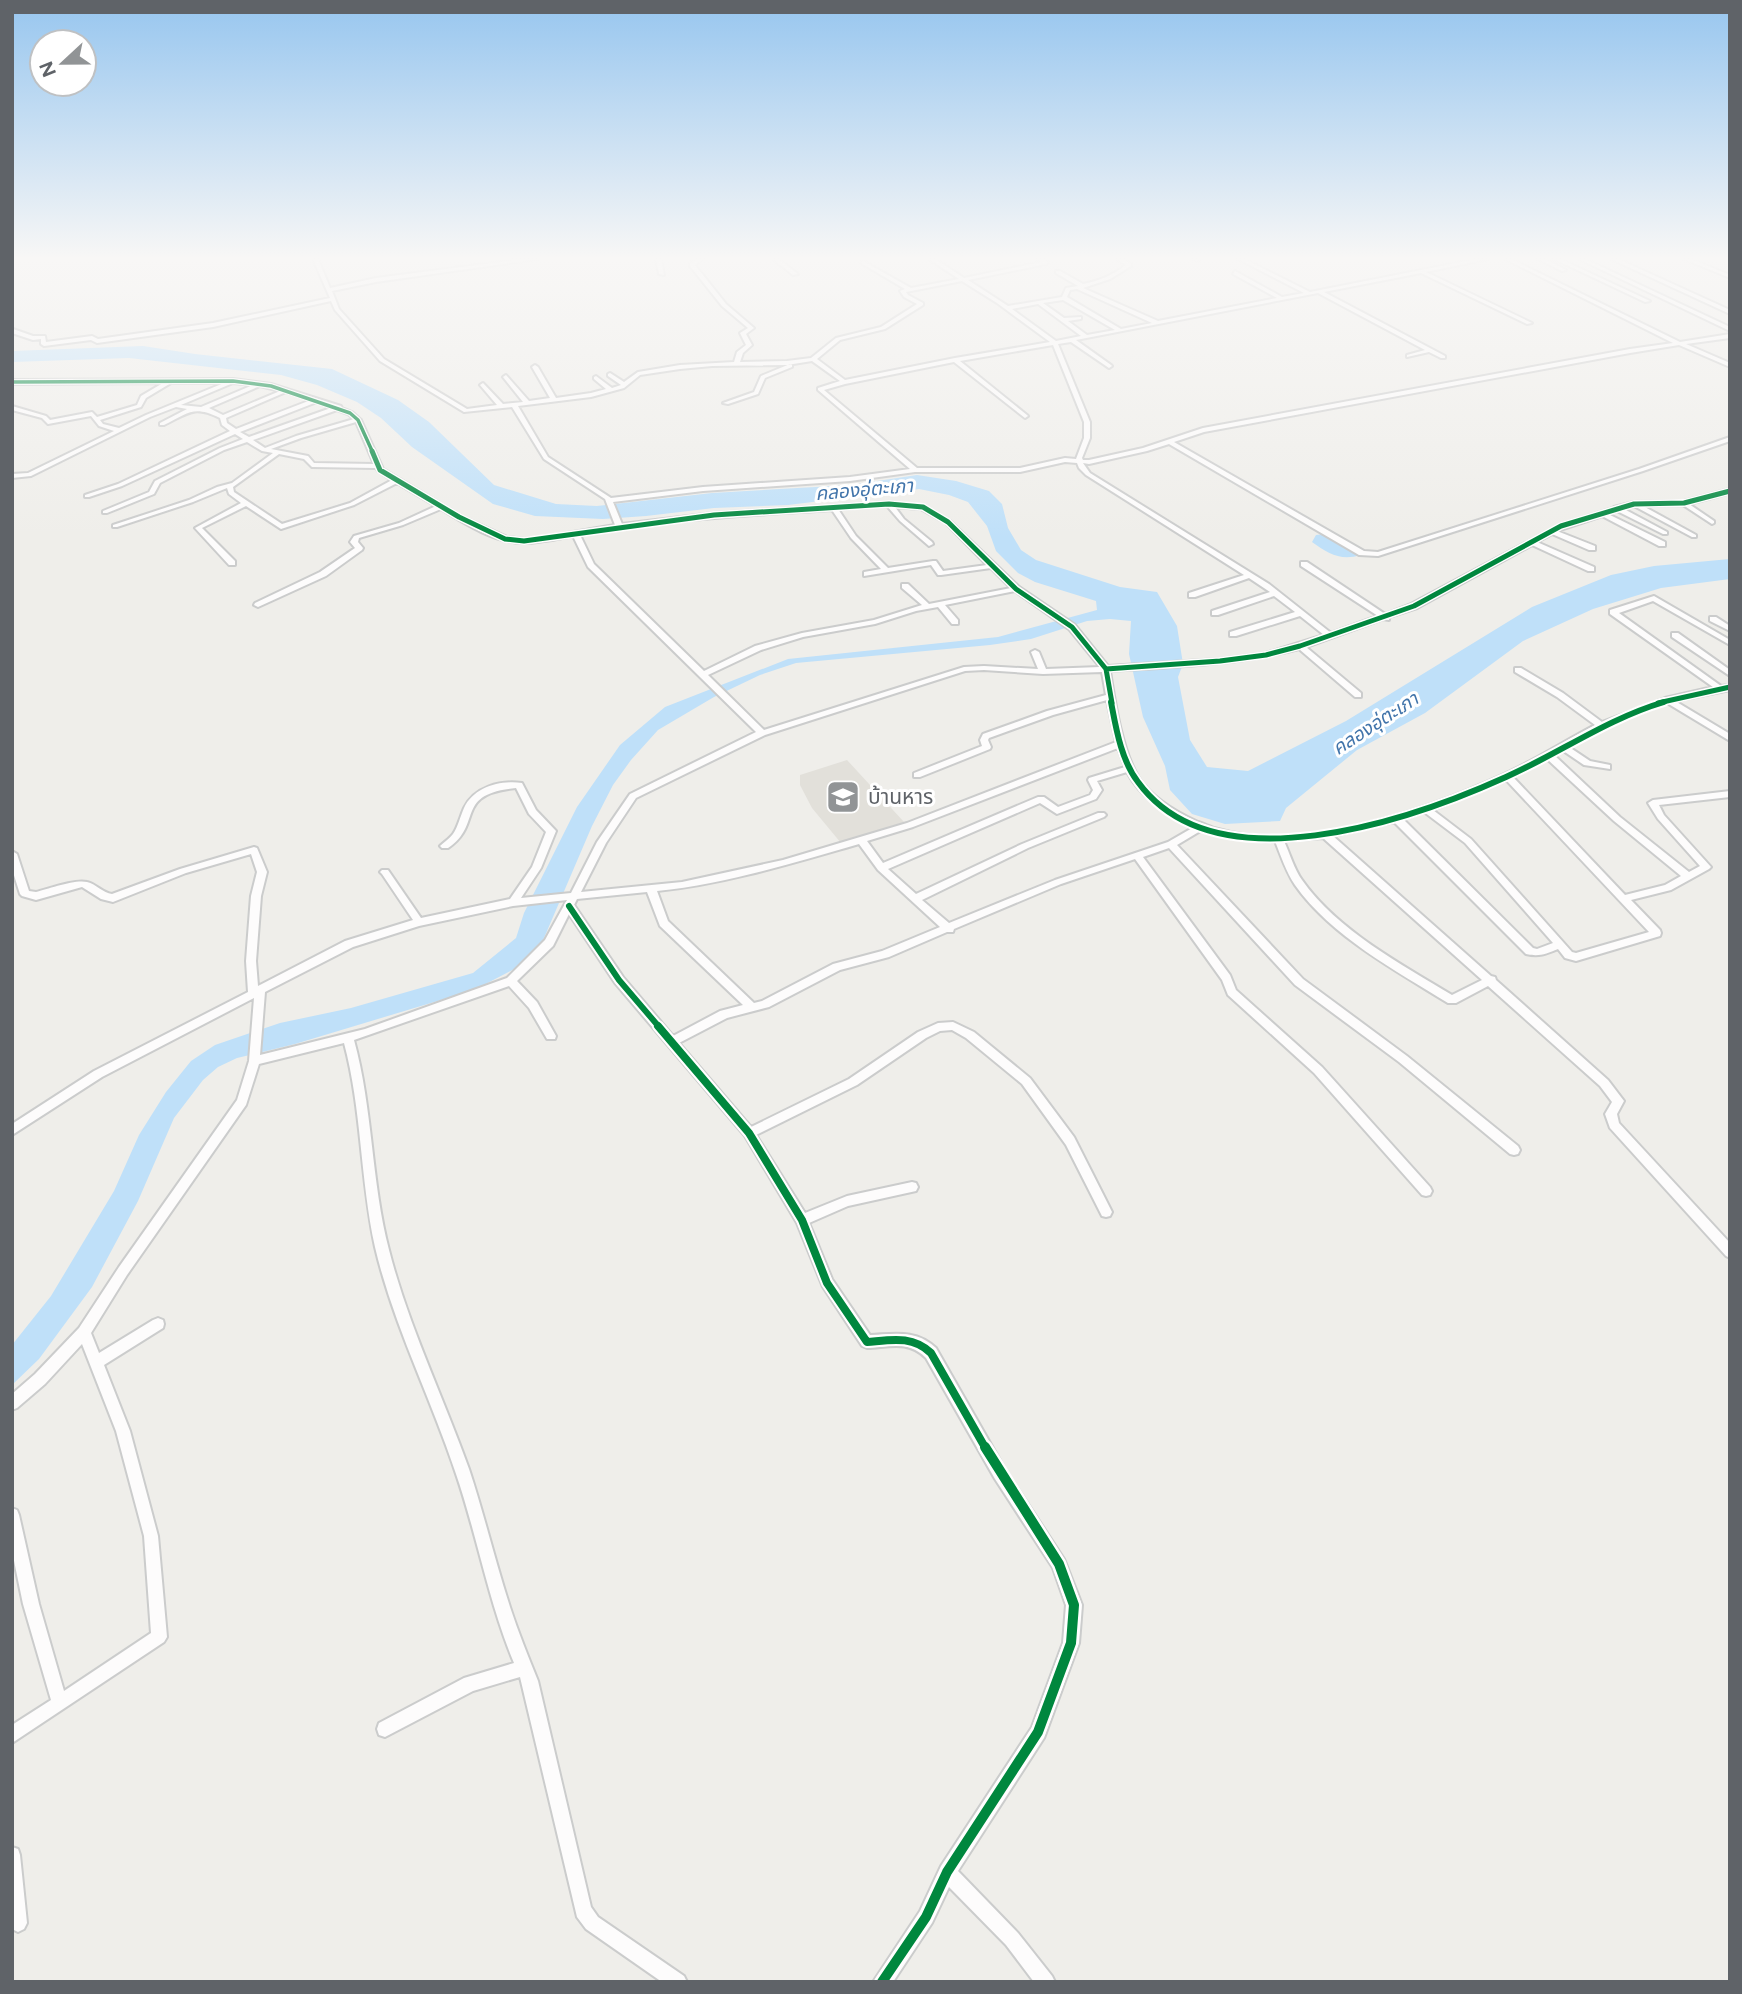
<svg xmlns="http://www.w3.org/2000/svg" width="1742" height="1994" font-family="Figtree,'Noto Sans Thai',sans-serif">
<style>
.education{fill:#e2e0da}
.water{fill:#bfe0f9}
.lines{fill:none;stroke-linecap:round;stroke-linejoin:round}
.minor-casing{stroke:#cbcccc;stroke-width:4}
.minor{fill:#fdfcfc;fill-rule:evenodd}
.cycleway-far4-casing{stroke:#fff;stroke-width:6}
.cycleway-far3-casing{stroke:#fff;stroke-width:8}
.cycleway-far2-casing{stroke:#fff;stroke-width:10}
.cycleway-far1-casing{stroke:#fff;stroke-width:12}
.cycleway-casing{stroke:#fff;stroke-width:15}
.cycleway-far4{stroke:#00873e;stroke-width:3.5}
.cycleway-far3{stroke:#00873e;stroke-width:5}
.cycleway-far2{stroke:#00873e;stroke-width:6}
.cycleway-far1{stroke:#00873e;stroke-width:8}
.cycleway{stroke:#00873e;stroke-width:10}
.labels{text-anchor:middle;stroke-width:6;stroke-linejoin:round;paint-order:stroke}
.far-water-label{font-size:19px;font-style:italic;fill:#4174aa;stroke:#fff}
.poi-label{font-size:21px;fill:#5f6368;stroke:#fff;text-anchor:start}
</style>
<rect width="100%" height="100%" fill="#efeeea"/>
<path class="education" d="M847,760L904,822L841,843L812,808L800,785V775Z"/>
<path class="water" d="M143,346L195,354L332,369L398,400L429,422L494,485L556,504L597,506L712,493L851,485L917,475L956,481L989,491L1002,504L1008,528L1021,550L1036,560L1120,587L1157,592L1177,626L1183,664L1178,677L1190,740L1207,767L1248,771L1346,721L1532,607L1611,575L1654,566L1730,559V579L1661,588L1593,609L1523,641L1425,713L1357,750L1286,808L1280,821L1225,824L1192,814L1170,790L1165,766L1143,717L1129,654L1131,621L1110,619L1087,621L1031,639L990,645L796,663L760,675L714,697L658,730L631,760L613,785L592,826L541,945L524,964L474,990L295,1044L237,1058L218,1067L203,1080L174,1118L138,1201L92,1287L39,1359L12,1385V1345L51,1296L114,1191L139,1135L166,1092L191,1061L215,1045L280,1023L351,1008L473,973L516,938L524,913L577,807L620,745L665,707L788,659L998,637L1097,610L1096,601L1035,582L1018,573L996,551L987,526L968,502L949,495L919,489L788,505L714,508L646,516L603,519L535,516L493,504L412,447L381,418L357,402L317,385L281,375L129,358L12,362V351Z
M1325,534L1361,555C1340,561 1329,554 1312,542L1316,535Z"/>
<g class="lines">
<defs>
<path id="minor" d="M313,259H318L330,288L376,278L523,259H538L376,282L332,291L339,309L384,359L467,409L497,405L480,385L483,383L503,404L523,402L503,377L506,375L529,401L550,398L532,367L535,365L538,367L556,398L591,393L606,389L594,379V377L596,376L612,388L621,385L608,376V374L610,373L624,382L638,372L680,365L734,362L737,352L746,345L740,333L748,328L722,306L690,266V264L697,259H703L695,265L726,304L754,328L746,334L752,345L743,353L740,362L787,361L811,358L836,338L881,327L917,304L904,297L900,291L905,289L861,263L863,261L911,288L959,279L929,259H935L964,278L1041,262L1037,259H1043L1048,262L1046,264L968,280L1008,306L1062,297L1066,288L1078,286L1056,273V271H1060L1083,284C1099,281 1113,275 1126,265L1117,259H1123L1131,264V266L1110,279L1083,288L1158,321L1277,298L1233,274L1235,271L1282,297L1304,293L1238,259H1244L1310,292L1477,259H1488L1426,272L1532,323L1527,324L1421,273L1324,292L1445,356V358H1441L1429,352L1407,357V355L1425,350L1318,293L1076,340L1111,365L1112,366L1109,368L1071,342L1058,344L1090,422V438L1082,458L1083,460H1089L1143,448L1203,428L1630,349L1673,343L1505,259H1511L1680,342L1730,334V338L1686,344L1730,363V367L1679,345L1630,353L1204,432L1174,442L1364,551L1378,552L1639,469L1730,437V441L1643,471L1378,556L1359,555L1169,444L1147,451L1089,464L1083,463L1090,473L1269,584L1331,633L1378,616L1301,566V562H1307L1385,614L1411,604L1559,525L1613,508L1614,507L1634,502L1684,501L1730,489V493L1689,504L1714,521V523L1712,524L1683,505L1643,506L1696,535V537H1692L1634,506L1624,509L1667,532V534H1663L1617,511L1608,514L1665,542V546H1659L1602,516L1557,531L1595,546V550H1589L1552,534L1537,542L1594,567V571H1588L1532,545L1417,608L1389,617V620L1383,619L1306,647L1361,693V697H1355L1299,649C1237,665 1174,667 1110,671C1115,703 1122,751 1139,778C1153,799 1176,812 1198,822C1205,824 1212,828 1218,829C1302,853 1425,810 1502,775C1534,761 1564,741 1595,725L1557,697L1515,672V668H1521L1563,693L1602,722L1665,698L1713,687L1610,614V610L1654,596L1730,640V645L1653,601L1619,613L1721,686L1730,685V690L1675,701L1730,734V741L1667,703L1616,722L1569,747L1590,761L1610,765V769L1584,765L1562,750L1554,755L1620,817L1689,872L1700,866L1658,819L1648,803L1653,800L1730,791V797L1659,805L1664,815L1711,867L1709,869L1671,890L1631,900L1660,930L1661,933L1660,936L1576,961L1565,958L1558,949C1546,954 1539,957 1526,954L1394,822L1333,836L1491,976L1495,977L1496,980L1608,1080L1624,1101L1617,1114L1619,1123L1730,1243V1258L1726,1256L1610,1128L1605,1114L1612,1102L1600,1086L1488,986L1456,1003H1448C1396,971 1331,936 1295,885C1286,872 1281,856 1275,841C1251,842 1225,839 1202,830L1177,845L1303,979L1407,1056L1518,1146L1520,1150L1518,1154L1514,1155L1510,1154L1399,1062L1295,985L1169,848L1143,857L1230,975L1236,990L1322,1067L1430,1187L1432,1191L1430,1195L1426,1196L1422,1195L1314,1073L1228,995L1222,980L1135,859L1061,884L954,929L953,932H947L889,957L840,970L769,1007L727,1018L679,1043L751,1127L849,1079L918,1032L938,1023L953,1022L974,1032L1030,1078L1074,1137L1112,1212L1110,1216L1106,1217L1102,1216L1066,1145L1022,1084L966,1038L952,1030L940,1031L926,1038L857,1085L756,1135L805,1213L847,1196L912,1182L916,1183L918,1187L916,1191L848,1206L809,1223L832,1279L870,1335C895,1334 916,1329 936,1348L1005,1469L1064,1559L1082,1605L1079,1643L1044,1738L958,1871L1018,1933L1052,1976L1055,1982H1034L1006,1945L949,1887L932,1923L893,1982H873L920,1911L941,1866L1032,1727L1063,1643L1066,1605L1053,1568L995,1479L926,1358C908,1340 890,1347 867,1348L862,1346L823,1287L797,1223L745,1136L615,983L569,914L553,946L517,981L537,1002L556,1036L555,1039H547L529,1008L509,986L354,1040C373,1109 371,1181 389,1250C408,1325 443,1396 469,1469C484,1514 495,1561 510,1607C518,1632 528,1656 538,1681L591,1907L598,1917L684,1976L687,1982H662L586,1929L577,1917L520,1677L473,1691L385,1737L379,1735L377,1729L379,1723L464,1678L514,1663C488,1601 477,1534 455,1471C430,1396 393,1324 375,1247C360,1179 362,1110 344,1043L259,1064L246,1105L127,1275L91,1333L99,1353L153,1320L158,1318L163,1320L164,1324L163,1328L104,1365L130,1431L158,1536L167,1637L164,1642L12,1743V1725L51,1700L23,1604L12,1551V1508L17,1510L19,1515L39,1604L64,1691L151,1633L144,1536L116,1431L82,1344L45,1384L17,1408L12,1410V1394L35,1374L79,1328L119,1267L237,1100L249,1061L254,998L102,1077L12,1135V1124L94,1071L248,992L246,961L251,896L257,872L251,854L186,873L113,902L101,899L82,887L36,900L22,896L20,894L12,869V851L17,854L29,891L36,892C48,889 75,879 87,882C96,884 103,893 112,894L180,869L254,847L257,848L267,872L261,896L256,961L258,986L345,941L413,920L382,874L380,872L382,870H388L421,918L510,899L532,867L546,832L529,814L516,788C453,794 484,824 448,848H442L440,846C444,842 449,839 453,834C458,827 460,817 464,808C474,787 500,780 522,783L536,810L556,831L541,868L521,898L571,893L597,842L630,794L756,732L588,567L573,536C557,539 540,543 523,543C495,543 465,524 441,509L403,525L359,538L358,542L363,548L362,550L326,576L258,607L254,605L255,603L320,572L355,548L350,542L354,536L399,523L436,506L397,483L354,505L281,529L246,506L202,528L235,561V565H229L195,528L241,503L229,494L227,488L193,502L117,527H113V525L189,500L217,487L232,483L273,453L262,451L247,442L224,450L160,483L154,494L107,513H103V511L149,492L155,481L220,448L243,439L235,434L122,486L89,497H85V495L118,484L230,431L222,425L220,418C193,405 189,413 164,425H160V423L187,409L176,407L150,417L31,476L12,478V474L28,473L114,431L99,426L91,416L48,424L42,418L12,410V406L46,416L50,420L92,412L97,417L137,405L141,396L163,383L12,384V380L233,379L271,384L341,406L342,408L352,412L361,420L383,469L461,516L507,537L524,539L544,537L615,525L605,499L544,459L512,407L464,412L380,361L335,310L331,301L213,327L97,343L91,340L44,346L41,344V339L33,340L12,333L13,329L33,336H45L46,342L92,336L98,339L213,323L330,298ZM962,281L997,303L1050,342L955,358L845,380L817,359L840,340L885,329L923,305V303L908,295L906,292ZM1077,289L1152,323L1121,329L1067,297L1070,290ZM1063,300L1115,330L1087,335L1068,321L1081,319V317L1064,318L1043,303ZM1038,304L1081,336L1056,341L1012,309ZM1053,345L1084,422V438L1076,459L1065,458L1020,468H917L824,390L845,384L954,362L1025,418L1028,416L1027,415L960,361ZM812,361L840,381L818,388V390L910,469L850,477L703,487L611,498L548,457L518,406L591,397L624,388L640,375L680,369L712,366L787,365ZM171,383H224L146,415L119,428L103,424L100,420L141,407L146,398ZM233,383L253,385L201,407L181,405ZM260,386L280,391L223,415L209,408ZM286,392L311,400L236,429L227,423L226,418ZM317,402L331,408L249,437L240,432ZM337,410L348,414L354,419L296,436L265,448L253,440ZM356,422L374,464L314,463L308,456L271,449L301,438ZM279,454L304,459L312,467L376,468L378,471L392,480L350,503L282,524L234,492L233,487ZM1065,462L1077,463L1079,468L1086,475L1244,575L1189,593V597H1195L1249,578L1270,592L1212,611V615H1218L1274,596L1295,612L1230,632V636H1236L1300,616L1324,635L1266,653L1220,659L1108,666L1075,625L1019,587L950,521L925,506L889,502L714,513L622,524L613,502L703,491L850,481L915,472H1020ZM887,506L900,521L929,546L933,544L932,542L904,519L895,507L921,509L946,523L987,565L943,571L936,561H933L888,568L856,536L838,509ZM832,510L851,538L881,569L864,572V576L931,565L938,575H941L991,568L1011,588L929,604L908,584H902V588L922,605L874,620L802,633L755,646L704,671L594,564L580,535C663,520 747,515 832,510ZM1015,591L1069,629L1100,667L1046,669L1039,652L1035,650L1031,652L1038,669L984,666L964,667L764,730L708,675L761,650L803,637L875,624L916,611L938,607L952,624H958V620L945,605ZM984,670L1043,674L1102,672L1106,695L1047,711L983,734L980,740L982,746L914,773V777H920L990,749L991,747L988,740L989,738L1053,715L1107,700L1116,742L907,823L783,860L682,882L581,892L606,843L636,798L765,735L965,671ZM1118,748L1125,767L1089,778L1088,780L1093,790L1090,795L1058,807L1044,797H1038L883,863L867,841L913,827ZM1547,759L1614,821L1681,876L1665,885L1625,895L1513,777ZM1127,772C1142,799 1166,815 1194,827L1168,842L1055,880L949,923L922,900L1028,848L1104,817L1106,815L1104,813H1098L1022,844L916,894L888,869L1040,803L1057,814L1096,799L1102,790L1097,781ZM1506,780L1649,932L1576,953L1572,952L1471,839L1433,810ZM1424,812L1465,843L1553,943L1537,949L1533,948L1403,819ZM1323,838L1482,980L1452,995C1401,964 1337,930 1302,880C1294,869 1290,854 1284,841ZM859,844L878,870L940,927L882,951L833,964L762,1001L754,1003L668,921L657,891C725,884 793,863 859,844ZM647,892L660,926L743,1005L720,1011L673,1036L623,977L574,905L577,899ZM567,900L545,940L507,978L365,1029L260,1055L265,992L353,947L419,926L513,906Z
M656,259H661L664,275L659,274Z
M773,259H778L798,274L793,275Z
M1193,259H1199V260L1197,261Z
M1538,259H1545L1566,270L1562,271Z
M1554,259H1560L1650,301L1645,302Z
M1579,259H1585L1730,327V331Z
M1611,259H1618L1730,310V314Z
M1684,259H1691L1730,275V278Z
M790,364L792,365V367L765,378L758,394L728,404L723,403L754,392L761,376Z
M1710,617H1716L1730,626V631L1710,621Z
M1672,633H1678L1730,670V676L1672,637Z
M12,1847L18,1849L20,1855L27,1923L24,1929L18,1932L12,1929Z"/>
</defs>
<use href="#minor" class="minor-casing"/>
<use href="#minor" class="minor"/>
<defs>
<path id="cycleway-far4" d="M12,382L233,381L271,386L350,413L358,420L373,453"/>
<path id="cycleway-far3" d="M372,451L380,470L459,517L505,539L524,541L714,515L889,504L923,507L948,522L1016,589L1072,627L1106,669
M1112,703L1106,669L1220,661L1266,655L1300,646L1414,606L1561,526L1634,504L1684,503L1730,491
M1658,703L1730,687"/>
<path id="cycleway-far2" d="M1111,702C1116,728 1121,760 1138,782C1215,888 1411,820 1506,777C1560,753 1607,719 1664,702
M569,906L619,980L660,1028"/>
<path id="cycleway-far1" d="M658,1026L749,1133L802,1220L827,1283L867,1342C891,1340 912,1335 931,1353L986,1449"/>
<path id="cycleway" d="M882,1982L926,1917L947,1872L1038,1732L1071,1643L1074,1605L1059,1564L985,1447"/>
</defs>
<use href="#cycleway-far4" class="cycleway-far4-casing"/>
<use href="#cycleway-far3" class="cycleway-far3-casing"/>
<use href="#cycleway-far2" class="cycleway-far2-casing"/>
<use href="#cycleway-far1" class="cycleway-far1-casing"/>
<use href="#cycleway" class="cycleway-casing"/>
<use href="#cycleway-far4" class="cycleway-far4"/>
<use href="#cycleway-far3" class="cycleway-far3"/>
<use href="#cycleway-far2" class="cycleway-far2"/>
<use href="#cycleway-far1" class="cycleway-far1"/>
<use href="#cycleway" class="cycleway"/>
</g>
<linearGradient id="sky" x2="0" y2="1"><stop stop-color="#97c6ef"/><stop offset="0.48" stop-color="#f8f7f6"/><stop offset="1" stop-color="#f8f7f6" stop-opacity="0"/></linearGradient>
<rect width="1742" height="538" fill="url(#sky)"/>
<defs>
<symbol id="school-square" viewBox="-11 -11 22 22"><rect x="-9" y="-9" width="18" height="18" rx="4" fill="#919496" stroke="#fff"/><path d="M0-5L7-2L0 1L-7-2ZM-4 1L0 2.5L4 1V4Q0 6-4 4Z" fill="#fff"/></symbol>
</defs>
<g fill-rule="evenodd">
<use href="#school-square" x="824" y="778" width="38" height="38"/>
</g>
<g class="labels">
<g class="far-water-label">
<text transform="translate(864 489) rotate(-5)" y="7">คลองอุ่ตะเภา</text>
<text transform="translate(1375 723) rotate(-33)" y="7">คลองอุ่ตะเภา</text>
</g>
<g class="poi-label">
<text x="868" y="804">บ้านหาร</text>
</g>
</g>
<rect width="1742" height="1994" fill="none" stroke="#5f6368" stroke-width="28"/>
<g transform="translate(63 63) rotate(248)"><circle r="33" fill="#ffffff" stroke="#bfc1c3" stroke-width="2"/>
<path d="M0-5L12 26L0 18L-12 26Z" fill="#919496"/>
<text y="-10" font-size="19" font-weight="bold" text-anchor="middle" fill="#5f6368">N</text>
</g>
</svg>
